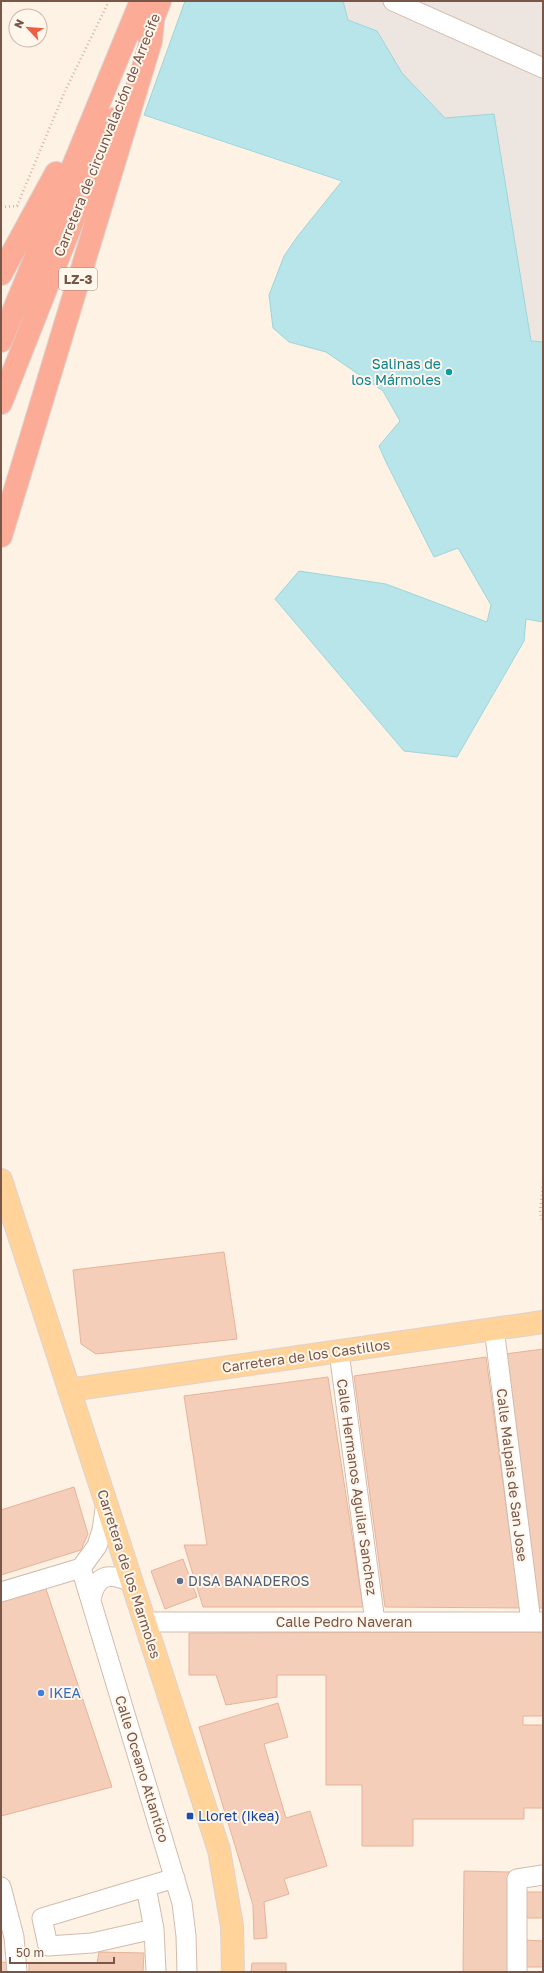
<svg xmlns="http://www.w3.org/2000/svg" width="544" height="1973" font-family="'Golos Text',sans-serif">
<style>
.industrial{fill:#ede5df}
.water{fill:#b7e5e9;stroke:#9dd5db}
.building{fill:#f5ceba;stroke:#e8b299}
.lines{fill:none;stroke-linecap:round;stroke-linejoin:round}
.minor-casing{stroke:#d2bbac;stroke-width:21}
.major-casing{stroke:#dcd3cf;stroke-width:24}
.highway-casing{stroke:#dcd3cf;stroke-width:24}
.path{stroke:#dab19d;stroke-width:2.5;stroke-dasharray:1 3;stroke-linecap:butt}
.minor{stroke:#fff;stroke-width:19}
.major{stroke:#ffd39a;stroke-width:22}
.highway{stroke:#fcab97;stroke-width:22}
.culture-dot{fill:#0f9aa8;stroke:#fff6ec;stroke-width:1.5}
.service-dot{fill:#5c6f8a;stroke:#fff6ec;stroke-width:1.5}
.shop-dot{fill:#3f7fe0;stroke:#fff6ec;stroke-width:1.5}
.transit-dot{fill:#1a4fb4;stroke:#fff6ec;stroke-width:1.5}
.labels{text-anchor:middle;stroke-width:4;stroke-linejoin:round;paint-order:stroke}
.shield{fill:#fff6ec;stroke:#a08679;stroke-width:1}
.shield-label{font-size:13px;font-weight:bold;fill:#785648}
.street-label{font-size:14px;fill:#785648;stroke:#fff6ec}
.culture-label{font-size:14px;fill:#0d838f;stroke:#fff6ec;text-anchor:end}
.service-label{font-size:14px;fill:#4e5e75;stroke:#fff6ec;text-anchor:start}
.shop-label{font-size:14px;fill:#366cbe;stroke:#fff6ec;text-anchor:start}
.transit-label{font-size:14px;fill:#164399;stroke:#fff6ec;text-anchor:start}
</style>
<rect width="100%" height="100%" fill="#fef2e4"/>
<path class="industrial" d="M343,1H543V342L531,341L445,118L402,73L377,31L348,20Z"/>
<path class="water" d="M185,1H343L348,20L377,31L402,73L445,118L494,114L531,341L543,342V622L526,619L524,641L457,757L404,751L275,599L299,571L386,584L487,622L491,605L458,548L434,557L386,462L379,446L400,421L383,391L326,352L289,342L273,328L269,295L284,256L297,237L342,181L144,115Z"/>
<path class="building" d="M224,1252L237,1339L96,1354L81,1344L73,1270Z
M543,1349V1608H539L505,1354Z
M486,1357L520,1608L385,1607L354,1376Z
M328,1377L363,1607H203L184,1545H207L184,1396Z
M74,1487L88,1534L81,1550L1,1575V1510Z
M183,1559L197,1597L165,1609L151,1571Z
M45,1586L112,1787L1,1816V1599Z
M543,1632V1716H523V1725H543V1808H524V1819H413V1846H362V1785H326V1675H277V1697L226,1705L216,1675H189V1633Z
M278,1703L288,1737L264,1744L286,1818L310,1811L327,1866L284,1879L289,1894L264,1902L267,1938L254,1939L253,1905L199,1727Z
M464,1871L510,1872L508,1972H463Z
M525,1892H543V1918H525Z
M524,1940L543,1941V1967H523Z
M99,1952L144,1953L143,1972H29V1963H97Z
M1,1962L10,1963V1972H1Z
M252,1963H286V1972H251Z"/>
<g class="lines">
<defs>
<path id="minor" d="M393,1L543,68
M494,1328L531,1622
M339,1352L375,1622
M81,1568L182,1903L186,1936L187,1972
M1,1592L81,1568L97,1546L102,1530L106,1503
M91,1599C97,1573 109,1573 132,1582
M145,1622H543
M1,1887L14,1937L17,1972
M146,1887L154,1929L156,1972
M154,1929L92,1943L48,1946L42,1918L175,1878
M517,1972V1879L543,1875"/>
<path id="major" d="M1,1180L219,1850L232,1926L233,1972
M69,1390L543,1322"/>
<path id="highway" d="M147,34L160,1
M1,274L56,173
M1,341L141,1
M1,403L113,119
M1,536L151,41L153,21"/>
</defs>
<use href="#minor" class="minor-casing"/>
<use href="#major" class="major-casing"/>
<use href="#highway" class="highway-casing"/>
<path class="path" d="M1,207L17,206L65,91L109,1
M543,1183L540,1213L543,1222"/>
<use href="#minor" class="minor"/>
<use href="#major" class="major"/>
<use href="#highway" class="highway"/>
</g>
<circle class="culture-dot" cx="449" cy="372" r="4"/>
<circle class="service-dot" cx="180" cy="1581" r="4"/>
<circle class="shop-dot" cx="41" cy="1693" r="4"/>
<rect class="transit-dot" x="186" y="1812" width="8" height="8" rx="2"/>
<g class="labels">
<rect class="shield" x="59" y="268" width="38" height="22" rx="3"/>
<g class="shield-label">
<text x="78" y="284">LZ-3</text>
</g>
<g class="street-label">
<text transform="translate(107 135) rotate(-68)" y="5">Carretera de circunvalación de Arrecife</text>
<text transform="translate(306 1356) rotate(-8)" y="5">Carretera de los Castillos</text>
<text transform="translate(512 1475) rotate(83)" y="5">Calle Malpais de San Jose</text>
<text transform="translate(357 1487) rotate(82)" y="5">Calle Hermanos Aguilar Sanchez</text>
<text transform="translate(129 1574) rotate(72)" y="5">Carretera de los Marmoles</text>
<text x="344" y="1627">Calle Pedro Naveran</text>
<text transform="translate(142 1769) rotate(73)" y="5">Calle Oceano Atlantico</text>
</g>
<g class="culture-label">
<text x="441" y="369">Salinas de<tspan x="441" dy="16">los Mármoles</tspan></text>
</g>
<g class="service-label">
<text x="188" y="1586">DISA BANADEROS</text>
</g>
<g class="shop-label">
<text x="49" y="1698">IKEA</text>
</g>
<g class="transit-label">
<text x="198" y="1821">Lloret (Ikea)</text>
</g>
</g>
<rect width="544" height="1973" fill="none" stroke="#785648" stroke-width="4"/>
<g transform="translate(28 28) rotate(296)"><circle r="19" fill="#fff6ec" stroke="#c9b6aa"/>
<path d="M0-3L7 15L0 10L-7 15Z" fill="#ef5d42"/>
<text y="-6" font-size="11" font-weight="bold" text-anchor="middle" fill="#785648">N</text>
</g>
<path d="M10 1957v6h104v-6" fill="none" stroke="#785648" stroke-width="2"/>
<text x="16" y="1957" font-size="12" fill="#785648" stroke="#fff6ec" stroke-width="3" paint-order="stroke">50 m</text>
</svg>
